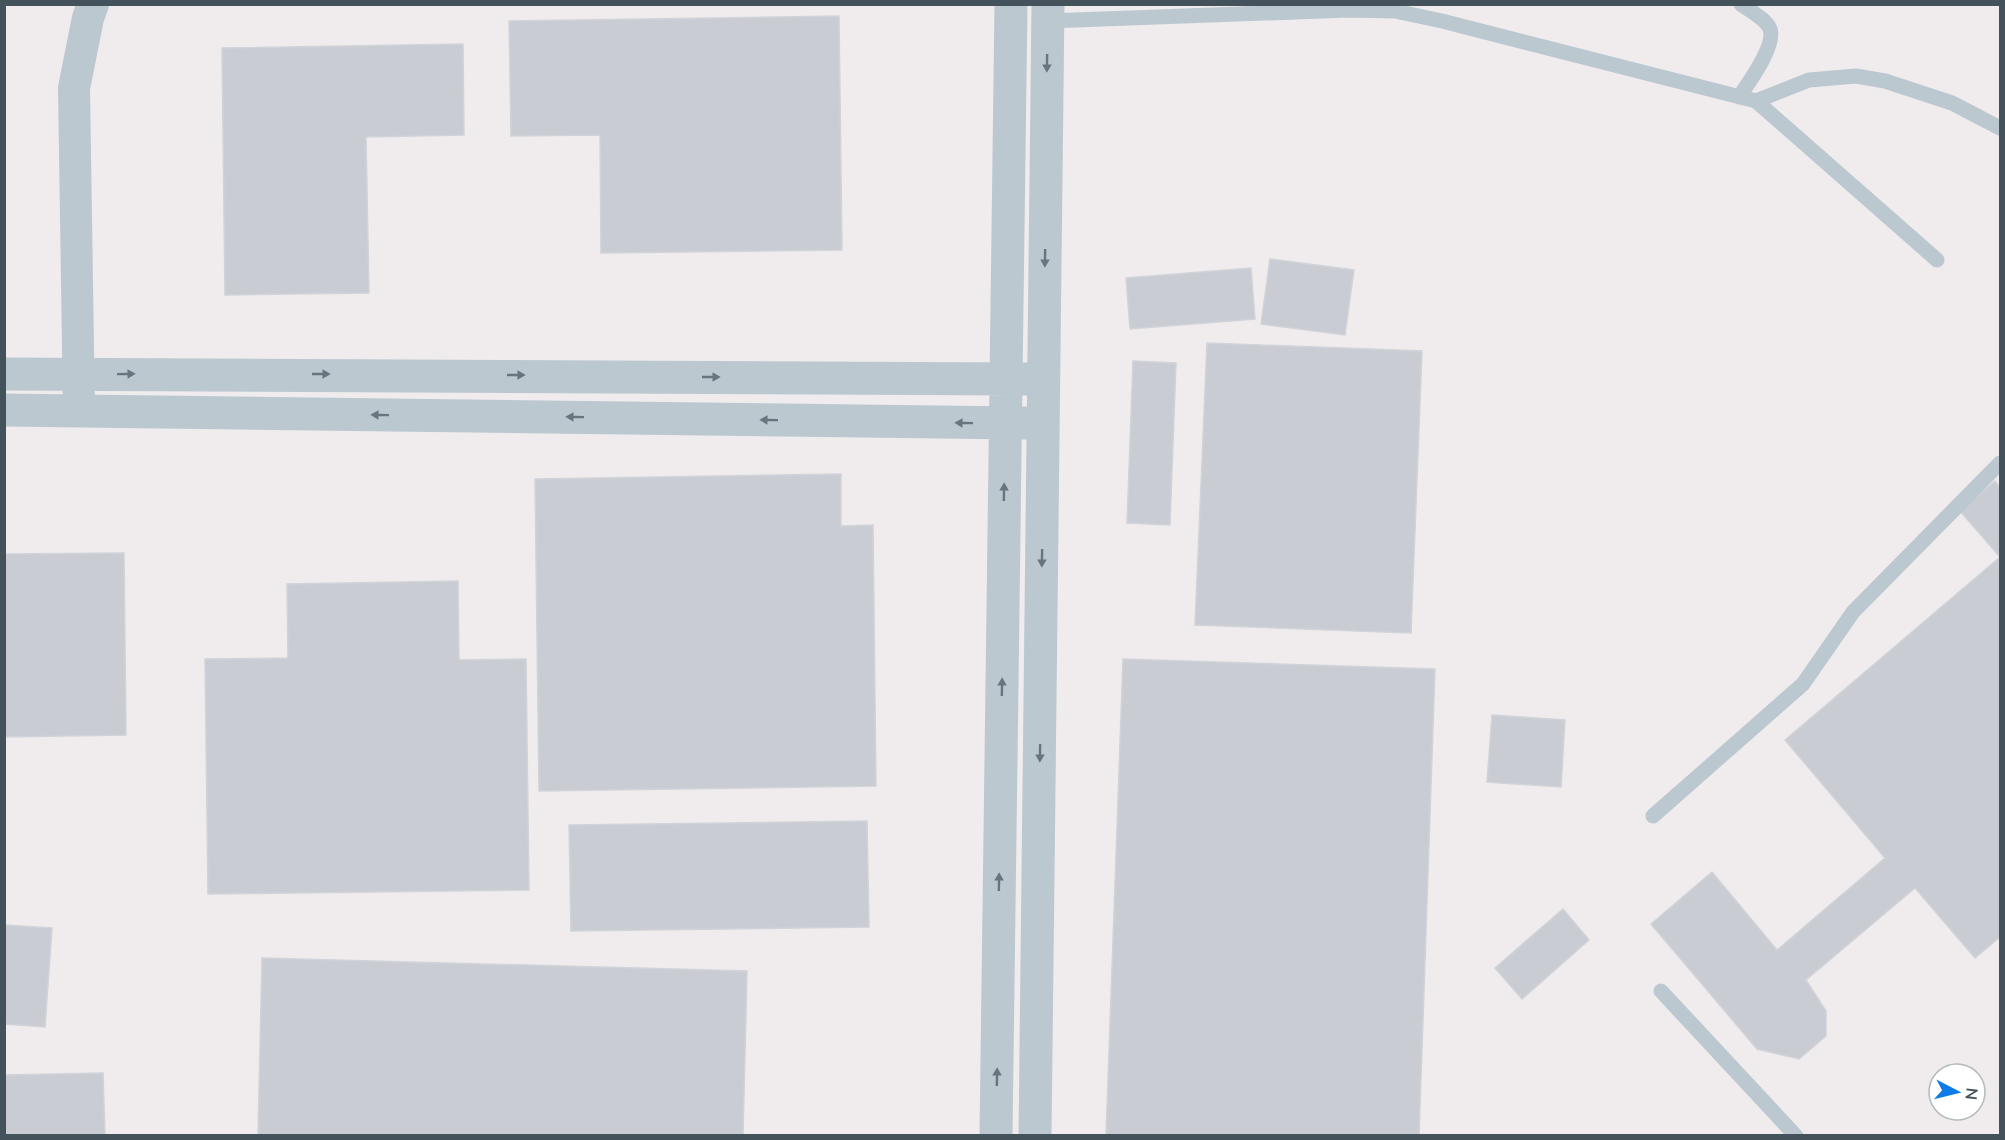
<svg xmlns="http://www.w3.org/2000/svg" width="2005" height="1140" font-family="'Nunito Sans',sans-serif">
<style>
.building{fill:#c9ccd2;stroke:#d0d3d9;stroke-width:1.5}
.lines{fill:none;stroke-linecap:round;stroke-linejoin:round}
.service{stroke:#bcc8d0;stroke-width:15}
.minor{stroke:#bcc8d0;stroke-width:32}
.tertiary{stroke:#bcc8d0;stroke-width:33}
.oneway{fill:#68757e}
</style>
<rect width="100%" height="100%" fill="#f0eced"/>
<path class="building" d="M839,16L842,250L601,253L600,135L511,136L509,21Z
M463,44L464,135L366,137L369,293L225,295L222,48Z
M1270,259L1354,270L1345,335L1261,324Z
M1251,268L1255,319L1130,329L1126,278Z
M1207,343L1422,351L1411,633L1195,625Z
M1133,361L1176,363L1170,525L1127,523Z
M841,474V526L873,525L876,786L539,791L535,479Z
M1995,481L2000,488V937L1975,958L1915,888L1806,980L1826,1011V1036L1799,1059L1757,1049L1651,924L1712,872L1777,950L1885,858L1785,740L2000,557L1960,511Z
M124,553L126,735L4,737V554Z
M458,581L459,660L526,659L529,890L208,894L205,659L288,658L287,584Z
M1123,659L1435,669L1419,1136H1106Z
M1492,715L1565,720L1561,787L1487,782Z
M867,821L869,927L571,931L569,825Z
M1563,909L1589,940L1522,999L1495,968Z
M4,925L52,928L45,1027L4,1024Z
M262,958L747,971L743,1136H258Z
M103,1073L105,1136H4V1075Z"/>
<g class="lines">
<path class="service" d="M1048,21L1350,10L1395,11L1442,21L1756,101L1809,80L1856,76L1885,81L1952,103L2000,128
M1739,97C1749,82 1776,46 1770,29C1766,19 1750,11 1741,4
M1756,101L1937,260
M1653,816L1803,684L1853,612L2000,463
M1661,991L1796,1136"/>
<path class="minor" d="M79,411L74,88L88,18L93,4"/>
<path class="tertiary" d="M4,374L1029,379
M4,410L1027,423
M996,1136L1011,4
M1035,1136L1048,4"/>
</g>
<defs><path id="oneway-solid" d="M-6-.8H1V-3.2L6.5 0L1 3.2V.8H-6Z" transform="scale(1.5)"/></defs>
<g class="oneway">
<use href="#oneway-solid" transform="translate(1047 63) rotate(91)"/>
<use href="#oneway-solid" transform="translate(1045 258) rotate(91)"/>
<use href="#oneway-solid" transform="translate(126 374) rotate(-1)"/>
<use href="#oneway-solid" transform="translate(321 374)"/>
<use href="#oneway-solid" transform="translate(516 375)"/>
<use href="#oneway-solid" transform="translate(711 377)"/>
<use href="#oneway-solid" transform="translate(380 415) rotate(-179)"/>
<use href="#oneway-solid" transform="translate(575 417) rotate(-179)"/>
<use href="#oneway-solid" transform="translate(769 420) rotate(-179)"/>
<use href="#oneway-solid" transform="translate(964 423) rotate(-179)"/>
<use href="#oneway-solid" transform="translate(1004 492) rotate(-89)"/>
<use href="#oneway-solid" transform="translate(1042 558) rotate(91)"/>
<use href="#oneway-solid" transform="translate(1002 687) rotate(-89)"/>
<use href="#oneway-solid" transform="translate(1040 753) rotate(91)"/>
<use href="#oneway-solid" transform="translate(999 882) rotate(-89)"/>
<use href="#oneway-solid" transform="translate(997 1077) rotate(-89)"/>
</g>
<rect width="2005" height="1140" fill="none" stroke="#44525b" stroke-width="12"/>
<g transform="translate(1957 1092) rotate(97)"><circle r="28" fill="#ffffff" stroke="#b4babd" stroke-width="1.5"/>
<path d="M0-4.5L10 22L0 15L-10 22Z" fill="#0f7be7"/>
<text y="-9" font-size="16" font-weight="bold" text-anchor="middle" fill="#44525b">N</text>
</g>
</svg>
